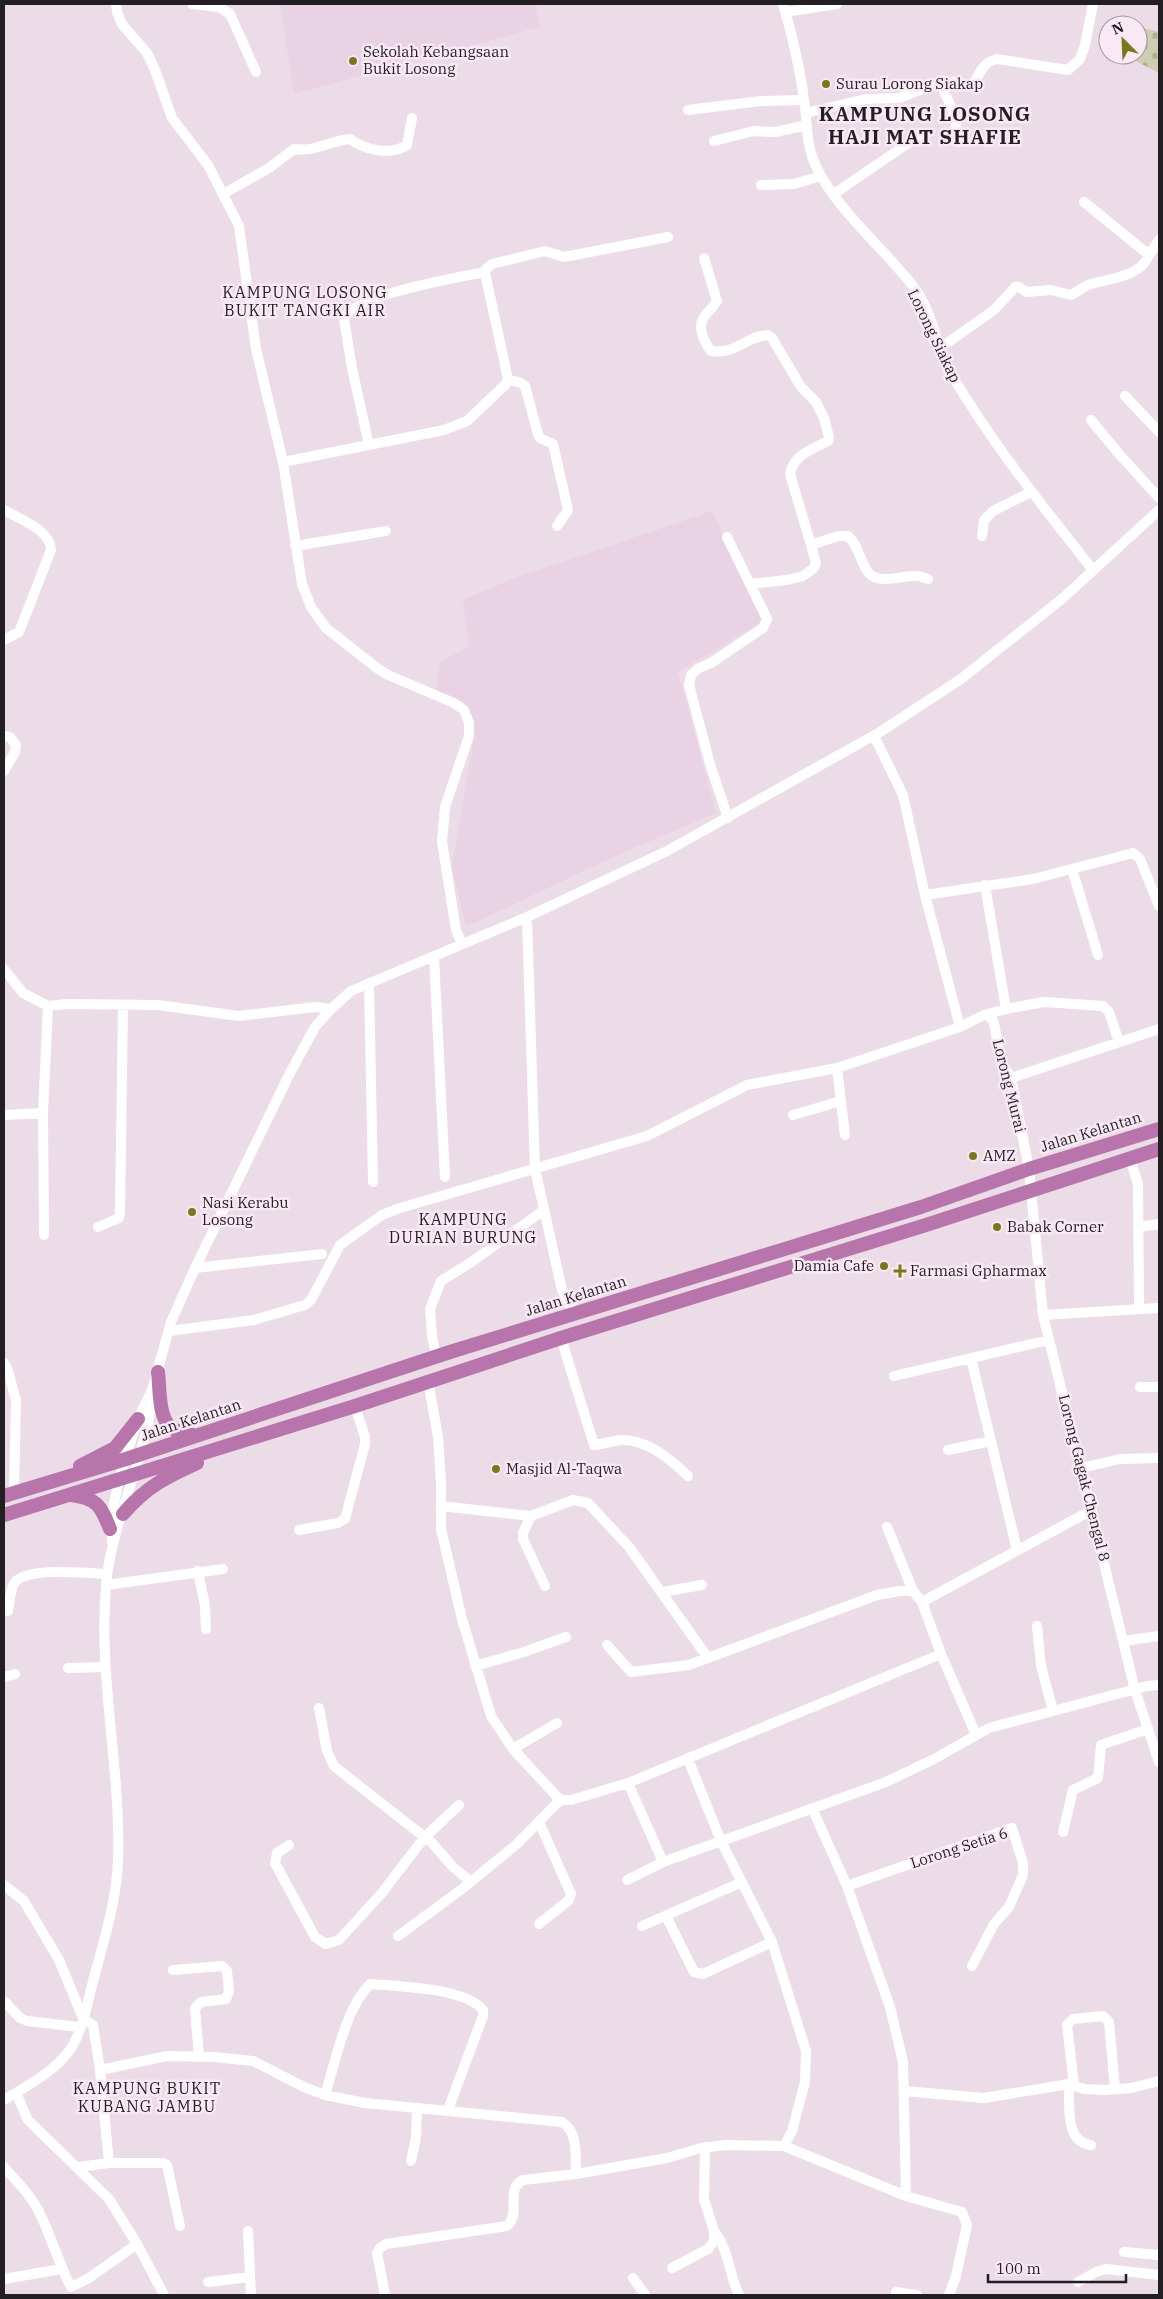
<svg xmlns="http://www.w3.org/2000/svg" width="1163" height="2299" font-family="'IBM Plex Serif',serif">
<style>
.built{fill:#e9d2e4}
.cemetery{fill:url(#cemetery-stones)}
.lines{fill:none;stroke-linecap:round;stroke-linejoin:round}
.minor{stroke:#fff;stroke-width:10}
.highway{stroke:#b775ac;stroke-width:14}
.poi-dot{fill:#7a771d;stroke:#f9e9f5;stroke-width:2}
.labels{text-anchor:middle;stroke-width:5;stroke-linejoin:round;paint-order:stroke}
.poi-label{font-size:15px;fill:#231e22;stroke:#f9e9f5;text-anchor:start}
.street-label{font-size:15px;fill:#231e22;stroke:#f9e9f5}
.neighbourhood-label{font-size:16px;letter-spacing:1px;fill:#231e22;stroke:#f9e9f5}
.district-label{font-size:20px;font-weight:bold;letter-spacing:1px;fill:#231e22;stroke:#f9e9f5}
</style>
<defs>
<pattern id="cemetery-stones" width="16" height="16" patternUnits="userSpaceOnUse" patternTransform="scale(1.25)"><rect width="16" height="16" fill="#cdcdb0"/><path d="M2 7V4a2 2 0 0 1 4 0v3zM10 15v-3a2 2 0 0 1 4 0v3z" fill="#b0b097"/></pattern>
</defs>
<rect width="100%" height="100%" fill="#ebdce8"/>
<path class="built" d="M280,4H536L539,27L294,94Z
M712,511L765,620L678,672L716,813L613,857L466,927L452,867L475,732L463,701L436,695L440,662L469,646L463,600L520,576Z"/>
<path class="cemetery" d="M1138,27L1159,32V73L1124,55H1138Z"/>
<g class="lines">
<path class="minor" d="M116,4L117,12L122,24L147,53L155,70L172,118L208,165L239,226L256,349L283,462L302,584L311,607L326,628L377,668L388,675L454,703L464,710L469,723V736L445,807L442,842L456,930L462,944
M192,4L219,7L230,14L256,72
M783,4C792,35 800,68 804,100C807,117 806,136 811,153C825,201 886,249 916,290C934,316 937,351 953,377C994,446 1044,508 1093,570
M785,12L837,4
M940,82L954,114L959,142
M688,110L761,101L804,100
M806,113L866,99L899,98L940,82H954L962,86L972,85C981,74 981,63 997,59L1068,70L1080,59L1085,45L1093,4
M714,141L754,131L775,132L807,125
M761,185L794,184L821,176
M223,194L269,168L294,149C316,152 329,141 350,139C365,150 390,156 407,145L412,118
M834,194L920,135
M1084,202L1149,255L1159,240
M704,258L717,301C713,308 708,311 704,317C697,327 704,342 711,351C736,355 748,335 768,335L772,338L801,387L816,402L824,418L829,437L828,441C813,449 793,455 790,474L811,545L816,563L814,568L803,576L787,580L750,584
M940,348L994,310L1015,287H1019L1026,292L1051,290L1071,295C1077,292 1082,288 1088,285C1109,278 1140,278 1149,255
M508,379L521,383L525,386L538,434L540,438L553,444L568,510L557,526
M1125,396L1159,432
M1091,420L1120,455L1159,498
M369,445L352,368L344,319C352,295 460,277 485,272
M283,462L444,430L467,421L506,384L508,379L485,273L486,269L492,264L545,251L564,257L668,237
M4,510C19,519 50,529 51,550L19,632L4,640
M982,536L984,520L993,511L1031,492
M727,537L767,619L763,628L711,663L699,668L691,675L689,685L710,764L728,818
M811,545L838,536H848C859,546 859,559 867,571C877,586 902,575 916,576C920,576 925,578 928,579
M295,546L386,531
M4,736L10,737L16,745L15,752L4,771
M874,736L903,795L925,895L960,1027
M1072,869L1098,955
M985,885L1006,1009
M925,895L1033,879L1133,853L1140,859L1159,906
M527,917L535,1169L562,1290L574,1313
M434,956L445,1177
M4,969L23,993L48,1006L67,1004L158,1005L239,1016L315,1007L331,1009
M369,983L373,1182
M984,1015L990,1017L994,1023L1001,1062L1011,1078L1029,1169L1043,1315L1135,1690L1159,1762
M837,1068L845,1135
M1011,1078L1159,1029
M4,1115L43,1113
M793,1115L841,1101
M1130,1159L1138,1184L1139,1309
M98,1227L119,1218L120,1212L123,1005
M1138,1227L1159,1224
M44,1235L43,1113L48,1006
M195,1268L322,1254
M1043,1315L1159,1308
M169,1331L254,1320L305,1305L311,1300L340,1245L382,1215L400,1208L647,1136L747,1085L837,1068L960,1027L984,1015L1006,1009L1044,1002L1103,1006L1109,1012L1119,1042
M561,1338L594,1445C603,1444 612,1441 621,1440C647,1439 670,1459 688,1476
M436,1356L432,1336L430,1309L441,1281L470,1263L544,1210
M971,1358L1017,1550
M4,1363C11,1372 11,1388 16,1399L14,1493
M894,1376L1049,1340
M428,1381L438,1437L441,1483V1529L462,1619L491,1716L513,1749L560,1800
M1140,1387H1159
M948,1450L991,1441
M1081,1468L1120,1459L1159,1458
M441,1506L531,1516L573,1500L588,1503L629,1547L708,1658
M531,1516L523,1533V1539L545,1586
M887,1527L913,1591
M299,1530L338,1523L345,1519L365,1444V1437L355,1406
M112,1542L111,1517L119,1479L138,1419L152,1390L171,1322L195,1268L290,1073L315,1027L331,1009L351,991L527,917L667,851L880,732L961,679L1063,598L1159,510
M198,1571L205,1606L206,1629
M106,1585L223,1569
M662,1592L702,1585
M922,1602L1092,1510
M8,1611C10,1602 10,1587 16,1581C31,1567 87,1573 107,1574
M1037,1626L1041,1666L1053,1711
M1123,1641L1159,1636
M607,1645L631,1672L689,1665L877,1595L900,1591H913L922,1602L941,1654L976,1735
M475,1666L524,1652L566,1637
M68,1668L105,1667
M4,1677L15,1674
M319,1708L327,1751L334,1766L432,1843L453,1867L470,1881
M513,1749L557,1723
M688,1759L721,1841L772,1942L806,2051L805,2082L792,2131L784,2146
M628,1783L663,1862
M812,1808L847,1886L890,2007L903,2062L906,2196
M1063,1832L1073,1790L1098,1778L1101,1745L1148,1729
M289,1845L277,1853L275,1863L315,1937L326,1944L339,1940L381,1894L424,1838L459,1805
M627,1880L663,1862L886,1782L934,1759L989,1728L1147,1686L1159,1685
M4,1885L24,1901L59,1960L83,2018L93,2025L100,2070L109,2163
M847,1886L1012,1828L1023,1863V1875L1009,1907L994,1924L972,1966
M666,1916L694,1972L703,1974L772,1942
M539,1924L569,1900L571,1894L539,1822
M642,1926L742,1882
M398,1936L462,1889L517,1844L560,1800H571L628,1783L941,1654
M173,1970L222,1966L227,1971L229,1991L226,1999L201,2002L195,2008L199,2057
M4,2003L5,2002L20,2018L27,2021L79,2027
M100,2070L167,2056L214,2057L253,2061L306,2088L325,2095L365,2103L562,2122C579,2132 575,2157 576,2174L667,2158L701,2148L726,2145L784,2146L906,2196L962,2212L967,2225L956,2276L949,2295
M1069,2084C1070,2104 1064,2142 1091,2145
M1074,2085L1067,2025L1073,2019L1103,2016L1109,2022L1115,2089
M904,2091L984,2098L1069,2084L1084,2089L1105,2090L1131,2088L1159,2081
M16,2093L28,2120L109,2199L137,2244L164,2295
M325,2095C336,2061 345,2009 370,1984C397,1986 466,1988 483,2010V2016L448,2110
M4,2100C27,2086 54,2072 70,2050C84,2029 88,1998 95,1974C105,1937 117,1898 118,1859C121,1768 98,1677 106,1586C110,1535 132,1488 144,1439C148,1423 152,1408 152,1391
M411,2161L416,2138L417,2108
M4,2167C17,2182 33,2197 41,2216C52,2239 59,2264 71,2287L89,2278L137,2244
M78,2167L109,2163H163L167,2165L180,2226
M248,2231L251,2295
M715,2232C729,2251 729,2274 739,2295
M1124,2252L1159,2255
M672,2268L708,2249L714,2241V2231L704,2199L705,2147
M633,2278L645,2295
M4,2279L61,2269
M208,2282L250,2277
M1078,2282L1096,2272L1106,2269L1159,2275
M896,2292L917,2295
M385,2295L377,2253L380,2248L386,2244L507,2226C522,2213 504,2190 523,2180L576,2174"/>
<path class="highway" d="M158,1372C160,1387 158,1415 170,1427C175,1432 186,1433 193,1435
M80,1466L115,1448L138,1419
M71,1495C97,1498 101,1506 110,1529
M4,1496L126,1459L450,1352L921,1207L1029,1169L1159,1129
M123,1514C146,1487 166,1477 197,1463
M4,1515L355,1406L561,1338L926,1225L1159,1149"/>
</g>
<g class="poi-dot">
<circle cx="353" cy="61" r="5"/>
<circle cx="826" cy="84" r="5"/>
<circle cx="973" cy="1156" r="5"/>
<circle cx="192" cy="1212" r="5"/>
<circle cx="997" cy="1227" r="5"/>
<circle cx="884" cy="1266" r="5"/>
<path d="M897.5 1263.5h5v5h5v5h-5v5h-5v-5h-5v-5h5z"/>
<circle cx="496" cy="1469" r="5"/>
</g>
<g class="labels">
<g class="poi-label">
<text x="363" y="57">Sekolah Kebangsaan<tspan x="363" dy="17">Bukit Losong</tspan></text>
<text x="836" y="89">Surau Lorong Siakap</text>
<text x="983" y="1161">AMZ</text>
<text x="202" y="1208">Nasi Kerabu<tspan x="202" dy="17">Losong</tspan></text>
<text x="1007" y="1232">Babak Corner</text>
<text x="874" y="1271" text-anchor="end">Damia Cafe</text>
<text x="910" y="1276">Farmasi Gpharmax</text>
<text x="506" y="1474">Masjid Al-Taqwa</text>
</g>
<g class="street-label">
<text transform="translate(934 336) rotate(64)" y="5">Lorong Siakap</text>
<text transform="translate(1009 1086) rotate(76)" y="5">Lorong Murai</text>
<text transform="translate(1091 1132) rotate(-17)" y="5">Jalan Kelantan</text>
<text transform="translate(576 1296) rotate(-17)" y="5">Jalan Kelantan</text>
<text transform="translate(191 1420) rotate(-18)" y="5">Jalan Kelantan</text>
<text transform="translate(1084 1478) rotate(76)" y="5">Lorong Gagak Chengal 8</text>
<text transform="translate(959 1848) rotate(-18)" y="5">Lorong Setia 6</text>
</g>
<g class="neighbourhood-label">
<text x="305" y="298">KAMPUNG LOSONG<tspan x="305" dy="18">BUKIT TANGKI AIR</tspan></text>
<text x="463" y="1225">KAMPUNG<tspan x="463" dy="18">DURIAN BURUNG</tspan></text>
<text x="147" y="2094">KAMPUNG BUKIT<tspan x="147" dy="18">KUBANG JAMBU</tspan></text>
</g>
<g class="district-label">
<text x="925" y="121">KAMPUNG LOSONG<tspan x="925" dy="23">HAJI MAT SHAFIE</tspan></text>
</g>
</g>
<rect width="1163" height="2299" fill="none" stroke="#231e22" stroke-width="10"/>
<g transform="translate(1123 40) rotate(336)"><circle r="24" fill="#f9e9f5" stroke="#a398a1"/>
<path d="M0-4L9 19L0 12L-9 19Z" fill="#7a771d"/>
<text y="-8" font-size="14" font-weight="bold" text-anchor="middle" fill="#231e22">N</text>
</g>
<path d="M988 2274v8h138v-8" fill="none" stroke="#231e22" stroke-width="2.5"/>
<text x="996" y="2274" font-size="15" fill="#231e22" stroke="#f9e9f5" stroke-width="4" paint-order="stroke">100 m</text>
</svg>
